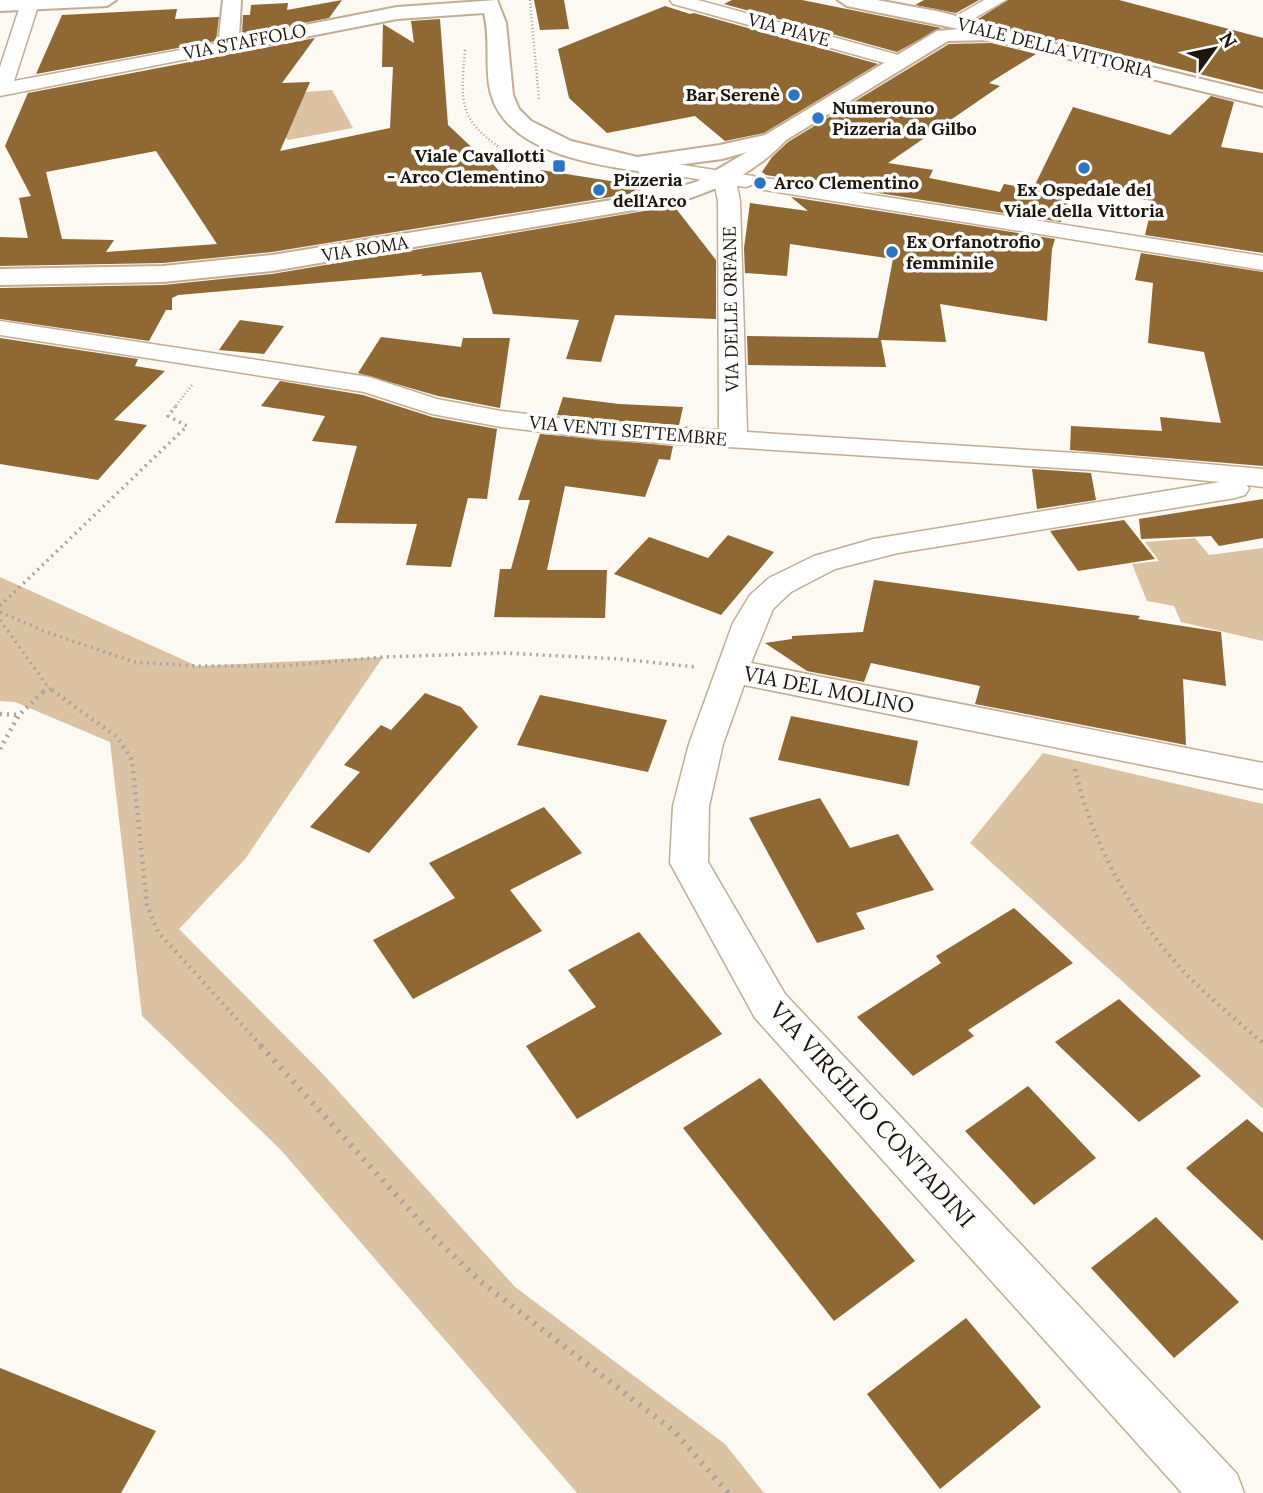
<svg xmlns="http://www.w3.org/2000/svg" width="1263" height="1493" font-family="Lora,serif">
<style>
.green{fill:#dbc2a2}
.building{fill:#8f6833;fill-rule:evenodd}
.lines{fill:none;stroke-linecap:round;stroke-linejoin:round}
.street-casing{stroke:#c3ad92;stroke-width:3}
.secondary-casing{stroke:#c3ad92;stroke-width:4}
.path-far3{stroke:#aaa49d;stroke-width:2.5;stroke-dasharray:1 2.5;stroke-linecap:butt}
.path-far2{stroke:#aaa49d;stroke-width:3.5;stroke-dasharray:2 4.5;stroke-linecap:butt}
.path-far1{stroke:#aaa49d;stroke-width:4.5;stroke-dasharray:2 5;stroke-linecap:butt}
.path{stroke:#aaa49d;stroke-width:6;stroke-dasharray:2.5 7;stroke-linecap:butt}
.street{fill:#fff;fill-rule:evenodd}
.secondary{fill:#fff;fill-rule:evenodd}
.poi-dot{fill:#2a76c6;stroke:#fff;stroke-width:2.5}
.labels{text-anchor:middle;stroke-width:7;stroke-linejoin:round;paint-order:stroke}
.far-street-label{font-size:18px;fill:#1e160c;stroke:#fff}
.far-poi-label{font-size:18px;font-weight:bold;fill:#1e160c;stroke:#fff;text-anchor:start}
.street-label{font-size:21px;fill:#1e160c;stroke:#fff}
.near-street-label{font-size:24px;fill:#1e160c;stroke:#fff}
</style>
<rect width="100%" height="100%" fill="#fcf8f2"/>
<path class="green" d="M332,90L353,128L288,140L250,96Z
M1195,538L1209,555L1263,548V641L1181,622L1174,606L1147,601L1132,564L1159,561L1145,542Z
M0,577L197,666L383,657L245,859L179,929L321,1072L515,1287L725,1444L764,1493H577L281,1150L142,1016L110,742L15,702L0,701Z
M1043,753L1263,804V1109L970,843Z"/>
<path class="building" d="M342,0L329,18L242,35L243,15H250L251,5L288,3L287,10Z
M534,0H564L569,29L540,30Z
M732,0H802L941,28L897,52L724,4Z
M924,0H979L956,13L915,5Z
M1008,0H1119L1263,38V90L1059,39L1055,41L999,28L978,19Z
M665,6L690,14L694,13L878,64L764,133L725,141L695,116L607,133L569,98L558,49Z
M177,9L175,19L219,17L216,41L36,74L62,15Z
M440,19L448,125L482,157L468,159L492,163L514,188L541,170L642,186L629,194L272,252L163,263L0,266V237L28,238L19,198L31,196L5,146L28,93L315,38L282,83L310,82L280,151L390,128L393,67H382L383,24L414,43L411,21ZM156,151L217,244L106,252L114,240L62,239L46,172Z
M991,43L1036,54L989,83L1000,86L888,163L933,170L929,178L1000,192L1004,184L1033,189L1073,107L1170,135L1211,96L1234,102L1221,147L1263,153V253L1145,235L1153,201L1073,188L1061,222L766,175L762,172L772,157L788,142L949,44Z
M791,197L1055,239L1052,249L1047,321L940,304L946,342L881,340L886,367L748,365L747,336L878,338L893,259L790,244L787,276L745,273L744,248L750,203L808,211Z
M674,206L716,260V319L615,315L601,362L566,359L579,320L493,314L481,272L421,276L423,274L178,295L172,298V310H166L149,341L0,319V288L163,285L272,274Z
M1141,253L1263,272V466L1070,450L1071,426L1162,431L1160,417L1221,423L1204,352L1148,343L1153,283L1135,280Z
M240,320L284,326L264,354L219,350Z
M381,337L461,347L463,338H510L500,408L438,396L358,373Z
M0,338L138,359L135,366L165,371L114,420L147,425L98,480L0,464Z
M280,381L363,395L432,417L497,429L487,499L468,498L451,567L406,565L417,524L335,523L357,446L312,441L325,416L261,406Z
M563,397L619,404L683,407L679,425L600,420L557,415Z
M540,434L673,446L670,460L659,459L645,497L565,486L547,570H607L605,618L494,617L500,569H511L530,500H518Z
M1032,469L1091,473L1096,500L1037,509Z
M1263,499V538L1219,546L1211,536L1141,539L1139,519Z
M1124,520L1155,559L1078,571L1050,531Z
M728,535L774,552L721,615L614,574L649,537L708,558Z
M874,580L1140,616L1138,619L1221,632L1226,686L1183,679L1186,745L975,704L980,686L871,663L864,682L807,671L765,643L792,639V636L863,632Z
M425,693L461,707L478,727L369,853L310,827L360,772L344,765L381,725L391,730Z
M540,695L667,720L648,772L517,745Z
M791,716L918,741L909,786L778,760Z
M820,798L850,848L898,834L934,890L856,913L865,929L817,943L749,818Z
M544,807L582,853L510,890L542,931L413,999L373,940L455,898L429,863Z
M1014,908L1073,963L968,1030L974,1036L913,1076L857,1017L941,963L936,956Z
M639,932L722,1034L577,1119L526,1046L596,1007L568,970Z
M1119,999L1201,1076L1139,1122L1055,1042Z
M760,1078L915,1261L834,1321L683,1128Z
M1028,1086L1096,1158L1034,1205L965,1131Z
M1247,1119L1263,1133V1241L1186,1168Z
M1156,1217L1239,1302L1174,1358L1091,1268Z
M966,1318L1041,1407L940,1489L867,1394Z
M0,1368L156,1431L121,1493H0Z"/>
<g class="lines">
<defs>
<path id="street" d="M22,0H40L14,81L228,41L237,46L228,51L0,96V67Z
M670,0H698L906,57L908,61L906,65H892L673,4Z
M984,0H1006L961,26L955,27L946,22Z
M645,159L746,175L754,176L757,181L765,178L1263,256V270L765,190L757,189L754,184L746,187L737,186L740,201L747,432L1092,454L1263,469V487L1247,485L1249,489L1245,495L1235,498L898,553L835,569L791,592L773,609L751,663L1263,763V789L744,685L723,744L709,806L708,862L785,994L1237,1474L1244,1493H1182L755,1018L670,863L673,806L689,744L733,623L750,595L769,578L814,556L873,539L1220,482L1092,470L600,439L501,427L432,414L364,392L0,335V321L369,377L437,399L501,411L600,423L719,430L718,201L714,182L638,169L634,165L638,161Z"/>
<path id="secondary" d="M0,0H116L107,6L0,11Z
M223,0H241L239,38L397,7L497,0L506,23L513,95L519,109L531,121L571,141L637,157L720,145L765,135L937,31L959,29L847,6L838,0H877L941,12L986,24L998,30L1263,94V106L991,40L948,41L786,140C755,173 718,190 675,203L272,271L163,282L0,285V269L163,266L272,255L630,197L648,185L638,171C589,164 507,151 491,94C484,68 491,40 484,13L397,19L228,52L221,50L218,46ZM747,152L696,182L669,190L672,185L662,167L722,159Z"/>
</defs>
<use href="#street" class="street-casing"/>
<use href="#secondary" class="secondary-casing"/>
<path class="path-far3" d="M530,0L539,100
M465,50C461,100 457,119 502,149
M174,408L193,384"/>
<path class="path-far2" d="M0,606L187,426L168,416L176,406
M0,612L46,632L134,662L197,666H284L383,657L503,653L620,659L696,667
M0,620L48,687L54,692
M43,692L48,687"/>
<path class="path-far1" d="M52,690L117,737L132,760L147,905L158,932L263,1048
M0,714L19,715
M0,749L19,715L45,690
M1075,769C1091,843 1135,921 1187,975C1211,999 1237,1021 1263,1043"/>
<path class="path" d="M261,1046L436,1239L481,1282L675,1432L728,1493"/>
<use href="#street" class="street"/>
<use href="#secondary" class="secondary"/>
</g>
<g class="poi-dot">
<circle cx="794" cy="95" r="7"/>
<circle cx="818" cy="118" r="7"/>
<rect x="552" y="159" width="14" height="14" rx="3.5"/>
<circle cx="1084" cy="168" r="7"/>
<circle cx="760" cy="183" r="7"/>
<circle cx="599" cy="190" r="7"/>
<circle cx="892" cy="252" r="7"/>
</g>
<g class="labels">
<g class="far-street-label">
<text transform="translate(789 30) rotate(15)" y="6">VIA PIAVE</text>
<text transform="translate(245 42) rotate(-11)" y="6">VIA STAFFOLO</text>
<text transform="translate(1055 48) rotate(14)" y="6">VIALE DELLA VITTORIA</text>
<text transform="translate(365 249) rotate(-9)" y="6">VIA ROMA</text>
<text transform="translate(731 309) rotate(-91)" y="6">VIA DELLE ORFANE</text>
<text transform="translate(628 431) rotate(5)" y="6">VIA VENTI SETTEMBRE</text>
</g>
<g class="far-poi-label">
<text x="780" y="101" text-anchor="end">Bar Serenè</text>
<text x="832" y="114">Numerouno<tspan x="832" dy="21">Pizzeria da Gilbo</tspan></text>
<text x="545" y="162" text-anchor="end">Viale Cavallotti<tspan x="545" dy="21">- Arco Clementino</tspan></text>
<text x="613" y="186">Pizzeria<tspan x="613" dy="21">dell'Arco</tspan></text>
<text x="774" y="189">Arco Clementino</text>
<text x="1084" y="196" text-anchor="middle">Ex Ospedale del<tspan x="1084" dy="21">Viale della Vittoria</tspan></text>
<text x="906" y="248">Ex Orfanotrofio<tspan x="906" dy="21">femminile</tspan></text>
</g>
<g class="street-label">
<text transform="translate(829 690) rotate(11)" y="7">VIA DEL MOLINO</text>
</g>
<g class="near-street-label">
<text transform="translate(872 1115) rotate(48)" y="8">VIA VIRGILIO CONTADINI</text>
</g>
</g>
<g transform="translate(1214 49) rotate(57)" stroke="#ffffff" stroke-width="5" paint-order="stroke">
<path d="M0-5L12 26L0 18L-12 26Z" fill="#1e160c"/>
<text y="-10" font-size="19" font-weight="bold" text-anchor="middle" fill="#1e160c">N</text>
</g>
</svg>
